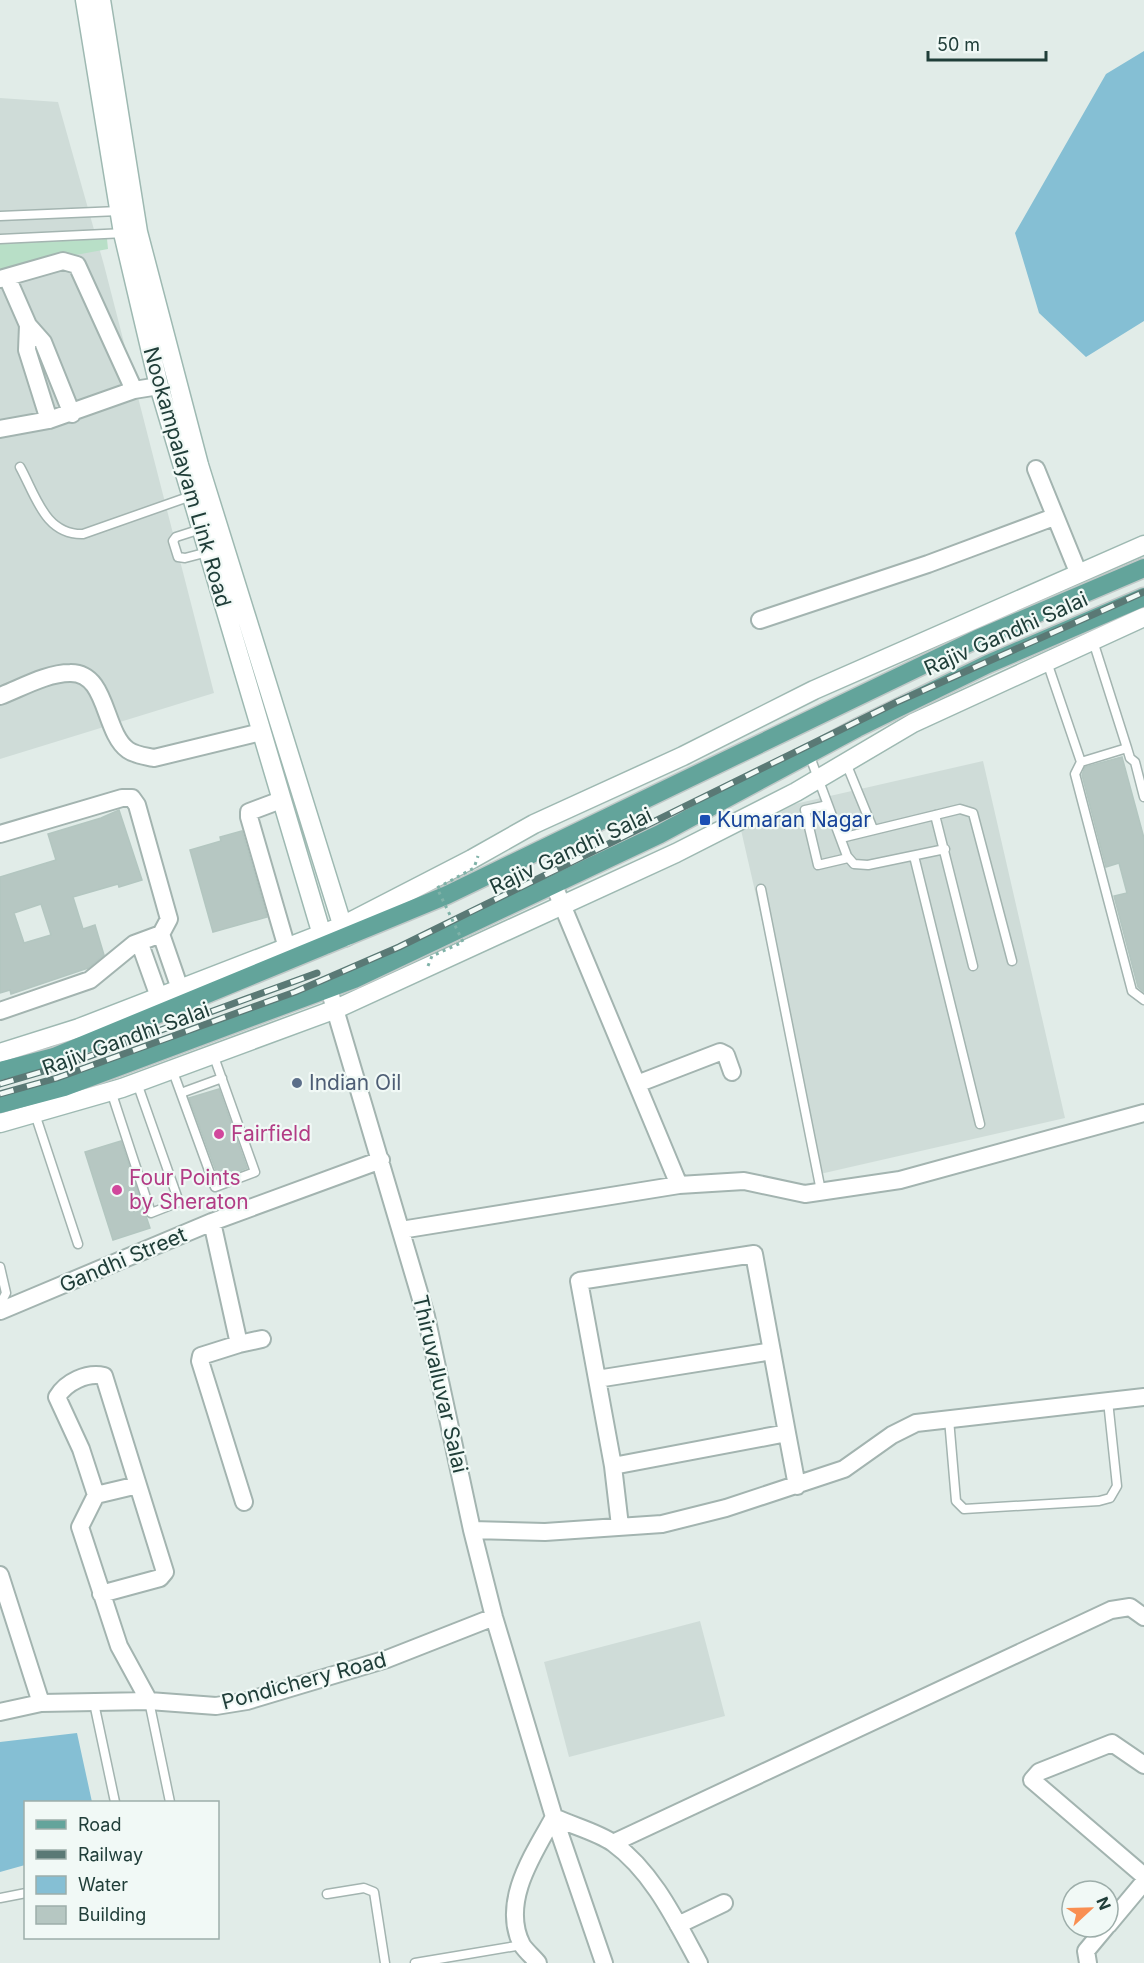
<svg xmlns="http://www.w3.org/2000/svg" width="1144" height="1963" font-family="Inter,sans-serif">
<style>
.built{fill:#cfdcd8}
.green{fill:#b8dfc7}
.water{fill:#85bfd4}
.building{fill:#b6c7c2;stroke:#b3c6c0;stroke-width:1.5;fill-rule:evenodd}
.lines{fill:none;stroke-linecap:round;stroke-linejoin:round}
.lane-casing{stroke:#a3b4b0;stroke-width:11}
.street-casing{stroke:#a3b4b0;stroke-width:20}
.secondary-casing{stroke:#9eb9b2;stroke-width:21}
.primary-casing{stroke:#c1c9c8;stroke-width:21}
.lane{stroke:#fff;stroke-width:8}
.street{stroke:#fff;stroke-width:16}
.secondary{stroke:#fff;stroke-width:18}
.primary{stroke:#63a49b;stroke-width:18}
.rail-casing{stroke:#5a7975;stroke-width:7}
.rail{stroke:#f1f9f6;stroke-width:4.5;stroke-dasharray:14;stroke-linecap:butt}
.path-bridge{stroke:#7fb2a8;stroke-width:3;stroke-dasharray:3 4.5;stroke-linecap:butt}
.transit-dot{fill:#1a4fb4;stroke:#f1f9f6;stroke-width:2}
.service-dot{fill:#5c6f8a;stroke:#f1f9f6;stroke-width:2}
.hotel-dot{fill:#d1479c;stroke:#f1f9f6;stroke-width:2}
.labels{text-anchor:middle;stroke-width:4.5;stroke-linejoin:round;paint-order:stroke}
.street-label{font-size:21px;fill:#203e39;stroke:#f1f9f6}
.transit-label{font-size:21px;fill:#164399;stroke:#f1f9f6;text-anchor:start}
.service-label{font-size:21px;fill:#4e5e75;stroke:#f1f9f6;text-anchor:start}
.hotel-label{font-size:21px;fill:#b23c85;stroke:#f1f9f6;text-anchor:start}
</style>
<rect width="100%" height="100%" fill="#e1ece8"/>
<path class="built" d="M0,98L58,102L104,265L214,693L0,759Z
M983,761L1065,1118L820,1174L738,817Z
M700,1621L725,1716L569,1757L544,1662Z"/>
<path class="green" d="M107,239L108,249L0,269V244Z"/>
<path class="water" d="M1144,51V321L1086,357L1039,313L1015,233L1106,74Z
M77,1733L92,1802H26L25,1865L0,1872V1742Z"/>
<path class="building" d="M1122,757L1144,838V992L1138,987L1114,896L1127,893L1119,863L1106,867L1082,775L1085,767Z
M119,810L142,880L119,887L118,884L73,897L83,929L95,925L104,955L88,968L11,994L10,990L0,993V877L56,860L48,834L101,818ZM41,904L51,935L24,943L14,913Z
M242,831L267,917L213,932L190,850L221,841L220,837Z
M219,1089L247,1168L219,1179L189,1098Z
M121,1141L150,1228L113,1240L85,1152Z"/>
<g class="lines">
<defs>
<path id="lane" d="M0,216L119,211
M0,239L125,233
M20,467C36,496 45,535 83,534L191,496
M201,529L176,537L173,541L178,557L185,558L208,552
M1047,662L1081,762L1127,748L1093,641
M1127,748L1130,758L1135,762L1144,797
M809,754L847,856L854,864L868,865L945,849
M1081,762L1075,774L1132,991L1144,1000
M846,763L873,829
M828,805L805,810L818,865L848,858
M935,815L973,966
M841,838L960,809L973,813L1012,961
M914,856L980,1124
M761,889L821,1191
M172,1069L215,1187L255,1172L213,1054
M111,1091L151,1213L179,1202L137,1083
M181,1093L222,1078
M35,1114L78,1244
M0,1267L6,1293L0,1305
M949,1419L956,1501L964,1509L1099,1501L1110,1498L1117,1486L1108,1401
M149,1701L170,1802
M94,1703L115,1802
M327,1894L364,1888L374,1892L385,1963
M0,1898L26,1893
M415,1963L522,1945"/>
<path id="street" d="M7,277L28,325
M0,279L63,261L77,265L134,390
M49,420L27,350L28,325L43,342L72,414
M0,429L49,420L134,390L159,386
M1036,469L1078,572
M760,620L928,564L1054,517
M0,696C21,688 47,673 70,673C108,672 103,732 128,750C135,755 145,756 154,758L261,732
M281,800L249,812V817L287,948
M0,834L122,798H132L137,805L169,919L161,934L134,944L90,980L0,1011
M553,883L679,1185
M161,934L180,989
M140,944L159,997
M329,989L426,1316L472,1530L494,1617L554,1817C573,1826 597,1832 613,1843C653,1872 676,1921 699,1963
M637,1084L720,1052L726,1055L732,1072
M212,1222L239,1344L201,1356L200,1361L244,1502
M401,1230L679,1185L744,1181L805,1194L900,1180L1144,1113
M0,1311L212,1222L381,1160
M239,1344L262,1339
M597,1379L772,1351
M613,1466L787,1433L797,1486
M96,1495L138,1485
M620,1526L613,1466L579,1281L754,1254L787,1433
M472,1530L545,1532L662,1524L726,1508L844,1469L892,1435L916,1423L1144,1397
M0,1575L41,1703
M101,1594L160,1578L165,1572L104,1376C87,1372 66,1382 57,1397L81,1449L96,1495L80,1527L119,1646L149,1701
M0,1712L41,1703L149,1701L216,1706L247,1701L387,1659L494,1617
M1144,1765L1112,1743L1039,1772L1032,1780L1144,1876
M554,1817L604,1963
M613,1843L1111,1610L1130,1607L1144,1617
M678,1925L724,1903
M1108,1925L1144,1882
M538,1963C533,1957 526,1951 522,1945C500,1902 534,1853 554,1817
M1088,1963L1086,1951L1106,1927"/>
<path id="secondary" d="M85,0L123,233L159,386L325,945
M101,0L138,232L199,465L346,937
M0,1053L79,1028L340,927L472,859L534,824L683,756L814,690L1144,545
M0,1123L122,1088L336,1009L676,853L796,792L913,723L1144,617"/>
<path id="primary" d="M0,1071L54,1057L447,895L977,639L1144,568
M0,1104L64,1087L354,979L660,834L857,728L988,664L1144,597"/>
</defs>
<use href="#lane" class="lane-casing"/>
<use href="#street" class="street-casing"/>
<use href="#secondary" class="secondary-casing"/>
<use href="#primary" class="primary-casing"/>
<use href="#lane" class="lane"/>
<use href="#street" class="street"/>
<use href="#secondary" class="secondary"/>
<use href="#primary" class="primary"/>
<defs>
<path id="rail" d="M0,1084L68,1064L317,973
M0,1094L57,1078L295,992L399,947L897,702L1144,592"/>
</defs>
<use href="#rail" class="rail-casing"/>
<use href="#rail" class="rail"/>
<path class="path-bridge" d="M428,966L432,956L463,942L437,888L474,868L478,856"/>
</g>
<rect class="transit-dot" x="699" y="814" width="12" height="12" rx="3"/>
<circle class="service-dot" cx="297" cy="1083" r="6"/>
<g class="hotel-dot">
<circle cx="219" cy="1134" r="6"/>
<circle cx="117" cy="1190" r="6"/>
</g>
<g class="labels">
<g class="street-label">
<text transform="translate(187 477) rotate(74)" y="7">Nookampalayam Link Road</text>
<text transform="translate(1006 634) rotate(-24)" y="7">Rajiv Gandhi Salai</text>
<text transform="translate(571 851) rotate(-25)" y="7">Rajiv Gandhi Salai</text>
<text transform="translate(126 1039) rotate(-20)" y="7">Rajiv Gandhi Salai</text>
<text transform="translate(123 1260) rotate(-23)" y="7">Gandhi Street</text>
<text transform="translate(440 1384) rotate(77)" y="7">Thiruvalluvar Salai</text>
<text transform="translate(304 1681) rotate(-15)" y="7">Pondichery Road</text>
</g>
<g class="transit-label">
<text x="717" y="827">Kumaran Nagar</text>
</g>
<g class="service-label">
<text x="309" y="1090">Indian Oil</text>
</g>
<g class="hotel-label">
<text x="231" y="1141">Fairfield</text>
<text x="129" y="1185">Four Points<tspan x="129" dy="24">by Sheraton</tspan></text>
</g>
</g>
<rect x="24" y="1801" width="195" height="138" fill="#f1f9f6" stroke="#9daeaa" stroke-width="1.5"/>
<rect x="36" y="1820" width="30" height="9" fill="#63a49b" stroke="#9daeaa" stroke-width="1.5"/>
<text x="78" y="1831" font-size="18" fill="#203e39">Road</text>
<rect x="36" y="1850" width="30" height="9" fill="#5a7975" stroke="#9daeaa" stroke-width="1.5"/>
<text x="78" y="1861" font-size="18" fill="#203e39">Railway</text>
<rect x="36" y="1876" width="30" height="18" fill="#85bfd4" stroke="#9daeaa" stroke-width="1.5"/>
<text x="78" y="1891" font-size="18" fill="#203e39">Water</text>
<rect x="36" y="1906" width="30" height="18" fill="#b6c7c2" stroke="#9daeaa" stroke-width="1.5"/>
<text x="78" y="1921" font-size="18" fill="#203e39">Building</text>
<g transform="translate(1090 1909) rotate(68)"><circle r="28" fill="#f1f9f6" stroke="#9daeaa" stroke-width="1.5"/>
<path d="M0-4.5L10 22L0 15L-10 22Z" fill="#f98f52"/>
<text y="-9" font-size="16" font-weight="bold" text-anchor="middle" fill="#203e39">N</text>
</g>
<path d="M928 51v9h118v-9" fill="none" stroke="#203e39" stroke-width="3"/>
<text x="937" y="51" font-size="18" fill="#203e39" stroke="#f1f9f6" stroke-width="4.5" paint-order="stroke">50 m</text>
</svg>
